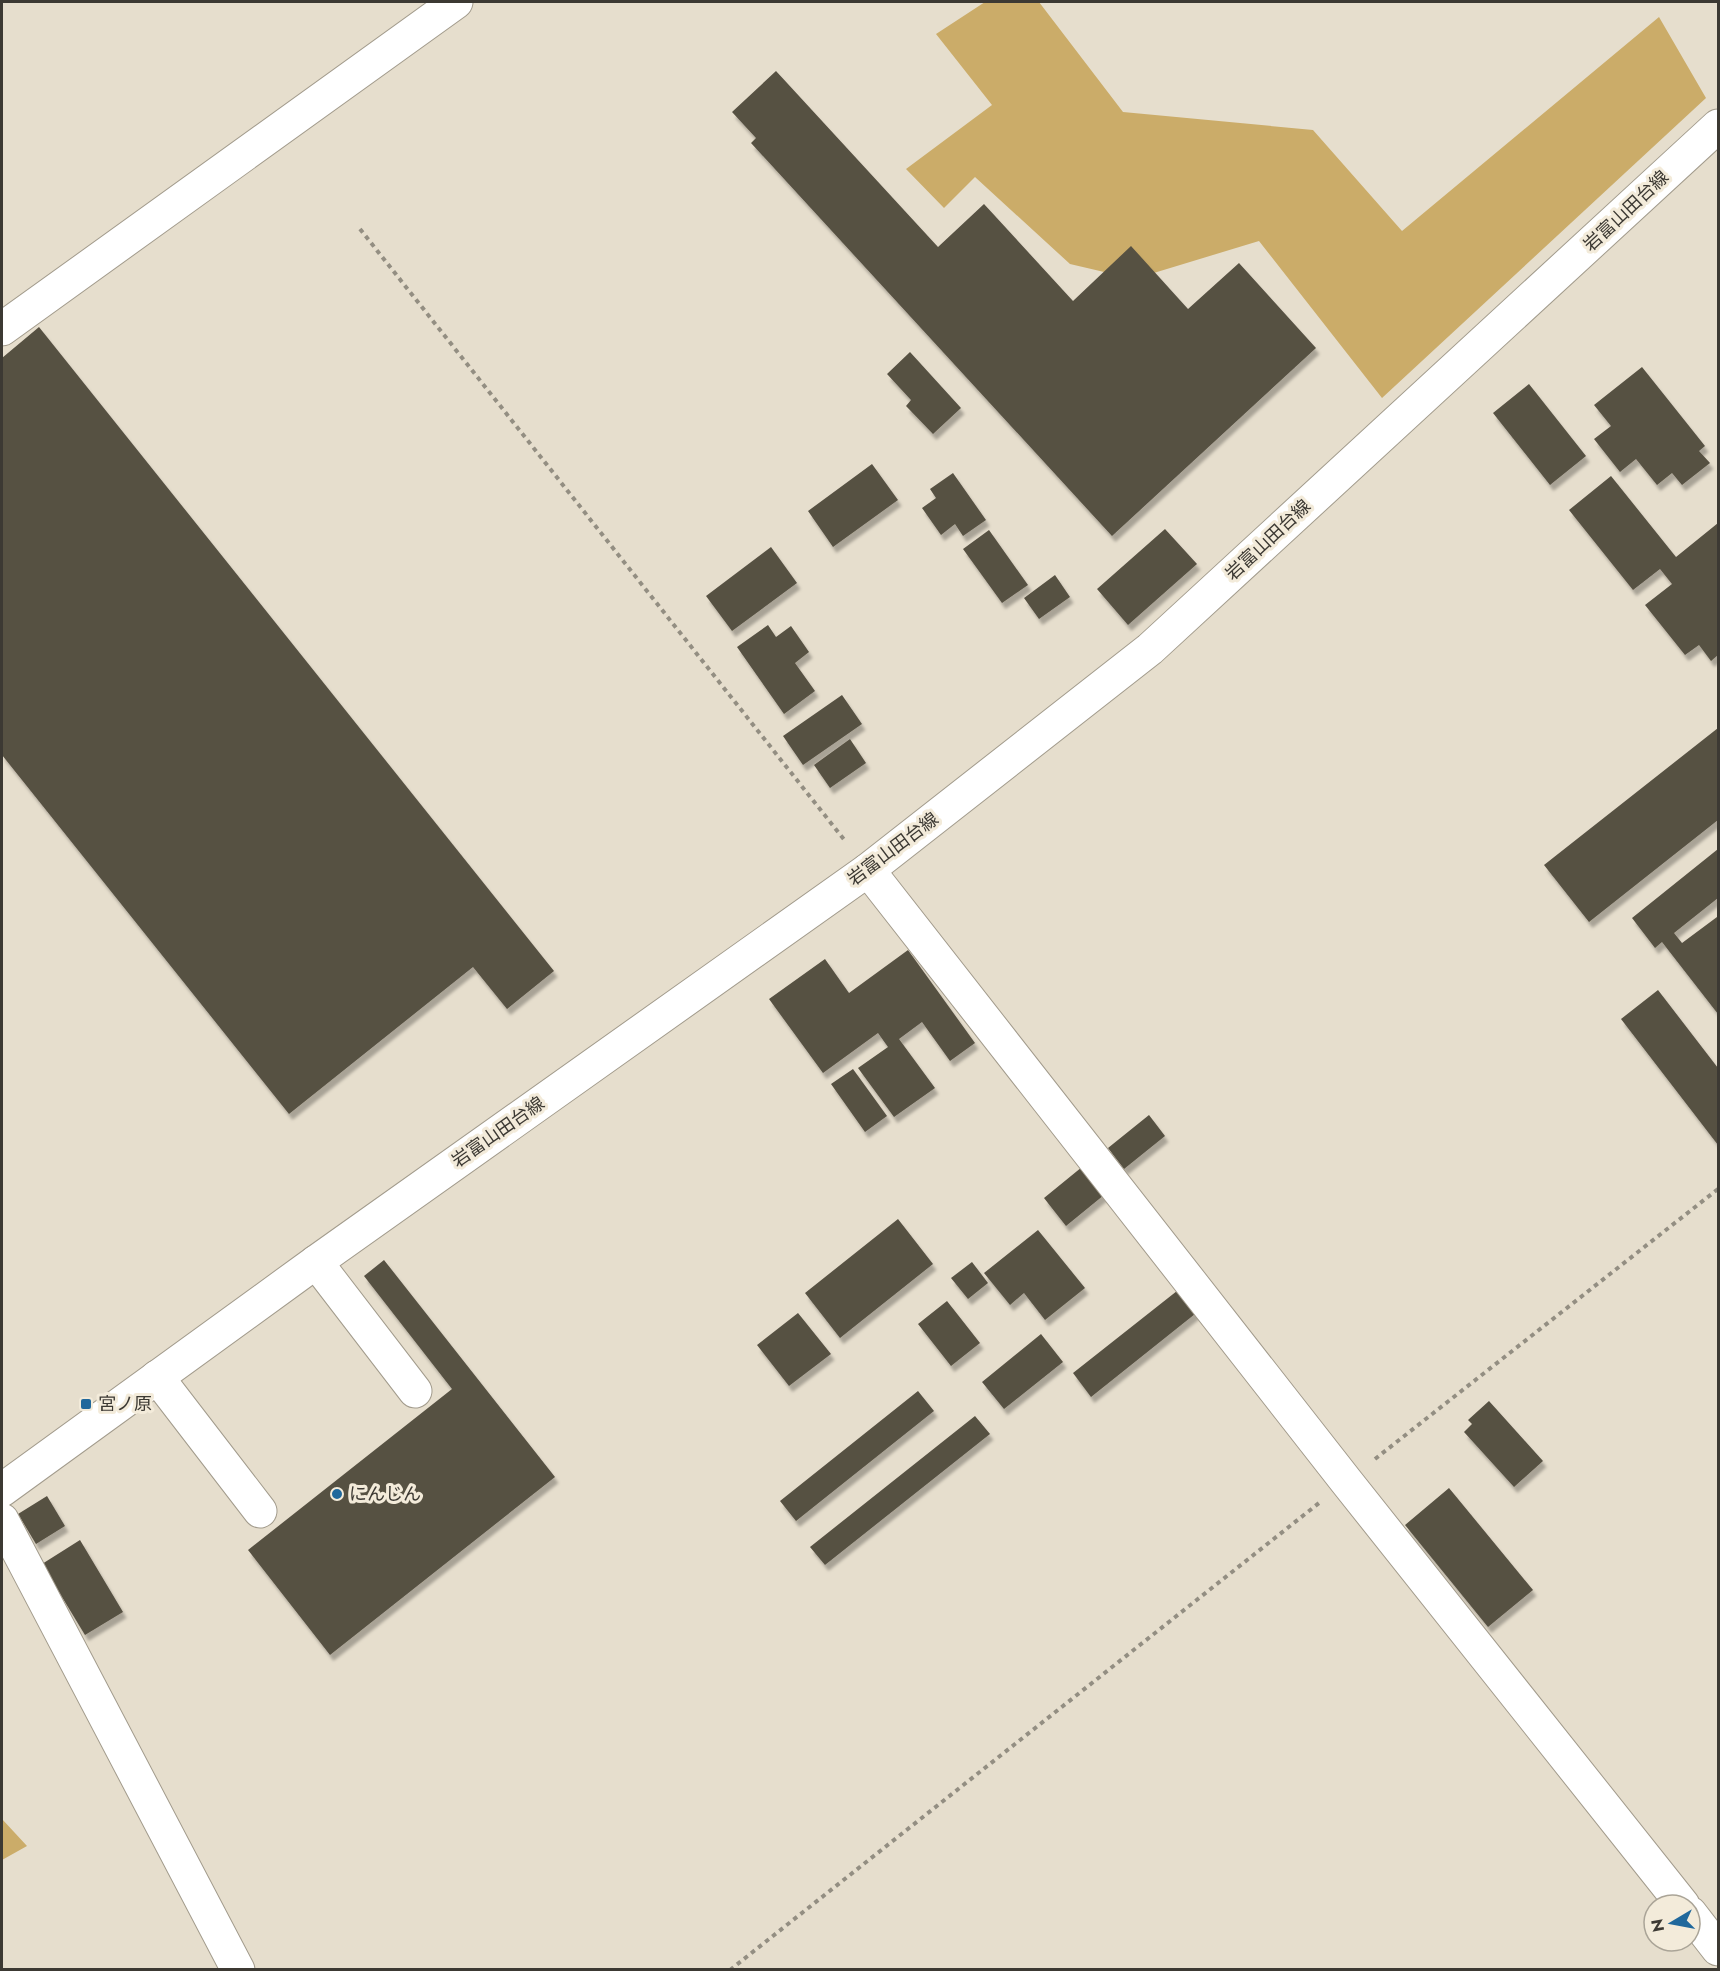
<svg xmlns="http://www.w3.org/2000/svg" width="1720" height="1971" font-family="Jost,'Noto Sans JP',sans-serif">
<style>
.green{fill:#cbac69}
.building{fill:#575143;filter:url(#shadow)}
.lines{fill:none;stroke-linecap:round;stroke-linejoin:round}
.minor-casing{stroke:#a29b8c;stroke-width:35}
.major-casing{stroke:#a29b8c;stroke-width:35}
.path{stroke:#938e82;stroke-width:4;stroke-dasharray:4.5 4.5;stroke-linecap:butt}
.minor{stroke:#fff;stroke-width:33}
.major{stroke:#fff;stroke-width:33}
.poi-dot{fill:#20689c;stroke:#f3ebda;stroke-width:2}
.labels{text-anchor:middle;stroke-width:6;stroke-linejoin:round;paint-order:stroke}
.street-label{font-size:18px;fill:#3c3933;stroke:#f3ebda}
.poi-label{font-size:18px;fill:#3c3933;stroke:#f3ebda;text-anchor:start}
</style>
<defs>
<filter id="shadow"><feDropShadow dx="3.5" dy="6" stdDeviation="1.5" flood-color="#0004"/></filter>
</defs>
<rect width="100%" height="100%" fill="#e6decd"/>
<path class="green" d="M985,2H1039L1123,112L1313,130L1402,231L1659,17L1706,98L1382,398L1259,241L1134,279L1070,264L975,177L944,208L906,169L992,105L936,34Z
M2,1819L27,1846L2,1860Z"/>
<path class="building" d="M776,71L938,247L984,204L1073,301L1131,246L1188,309L1239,263L1316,348L1112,536L751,143L756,138L732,112Z
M39,327L554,971L507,1009L473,967L289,1114L2,755V358Z
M910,352L961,408L933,434L906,406L911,400L887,374Z
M1642,367L1705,446L1699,451L1710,463L1682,485L1672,473L1657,485L1636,459L1620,472L1594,439L1611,426L1594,405Z
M1529,384L1586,456L1550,485L1493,413Z
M872,464L898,500L833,547L808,511Z
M953,473L986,520L963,536L955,524L941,535L922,508L936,498L930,489Z
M1611,476L1676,557L1718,523V655L1711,661L1699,645L1685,655L1645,605L1672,584L1660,569L1633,590L1569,510Z
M1165,529L1197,564L1128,625L1097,589Z
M989,530L1028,585L1002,603L963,549Z
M771,547L797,583L732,631L706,596Z
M1055,575L1070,597L1039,619L1024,598Z
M768,625L776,637L791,626L809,652L795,663L815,691L784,714L737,647Z
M842,695L862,724L803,765L783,736Z
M1718,728V820L1589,922L1544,865Z
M850,739L866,763L830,788L814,765Z
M1718,849V898L1674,933L1682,943L1717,917L1718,919V1014L1662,942L1655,948L1632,918Z
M908,950L975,1043L950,1061L922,1022L899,1039L935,1088L894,1117L858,1068L888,1047L878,1033L823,1073L769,999L825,959L849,993Z
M1658,990L1718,1068V1145L1621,1019Z
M853,1069L887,1116L865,1132L831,1084Z
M1149,1115L1165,1136L1124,1169L1108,1148Z
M1082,1167L1104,1195L1066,1226L1044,1198Z
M898,1219L933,1264L840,1338L805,1293Z
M1038,1230L1085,1288L1045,1320L1024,1293L1010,1305L984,1273Z
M384,1260L555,1477L330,1655L248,1550L452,1389L364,1276Z
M972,1262L988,1283L968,1299L951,1278Z
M1182,1287L1200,1310L1091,1397L1073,1373Z
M947,1301L980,1343L951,1366L918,1324Z
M798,1313L831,1354L789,1386L757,1345Z
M1041,1334L1063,1362L1004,1409L982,1382Z
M918,1391L934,1411L796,1521L780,1501Z
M1489,1401L1543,1461L1514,1487L1464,1432L1472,1424L1468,1420Z
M975,1416L990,1434L825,1565L810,1547Z
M1449,1488L1533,1590L1488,1627L1405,1525Z
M47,1496L65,1526L36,1544L18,1514Z
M80,1540L123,1612L85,1635L42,1564Z"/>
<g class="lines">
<defs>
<path id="minor" d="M2,329L456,2
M868,870L1346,1481L1683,1905
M316,1262L415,1391
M157,1377L260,1511
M2,1520L238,1970
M1690,1913L1718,1949"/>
<path id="major" d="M2,1490L316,1262L868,870L1150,649L1718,126"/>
</defs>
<use href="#minor" class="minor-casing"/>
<use href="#major" class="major-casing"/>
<path class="path" d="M360,229L846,842
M1375,1459L1718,1189
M730,1970L1319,1503"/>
<use href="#minor" class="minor"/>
<use href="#major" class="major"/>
</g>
<g class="poi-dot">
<rect x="80" y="1398" width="12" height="12" rx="3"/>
<circle cx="337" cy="1494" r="6"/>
</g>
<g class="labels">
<g class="street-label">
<text transform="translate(1626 211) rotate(-43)" y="6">岩富山田台線</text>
<text transform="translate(1268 540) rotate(-43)" y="6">岩富山田台線</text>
<text transform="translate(893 849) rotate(-37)" y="6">岩富山田台線</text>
<text transform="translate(498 1132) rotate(-35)" y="6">岩富山田台線</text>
</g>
<g class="poi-label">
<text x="98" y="1410">宮ノ原</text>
<text x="349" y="1500">にんじん</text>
</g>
</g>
<rect width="1720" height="1971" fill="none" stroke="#3c3933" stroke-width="6"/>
<g transform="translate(1672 1923) rotate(260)"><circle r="28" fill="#f3ebda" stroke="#aaa497" stroke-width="1.5"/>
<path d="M0-4.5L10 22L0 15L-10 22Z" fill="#20689c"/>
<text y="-9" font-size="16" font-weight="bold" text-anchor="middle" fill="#3c3933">N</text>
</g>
</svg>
